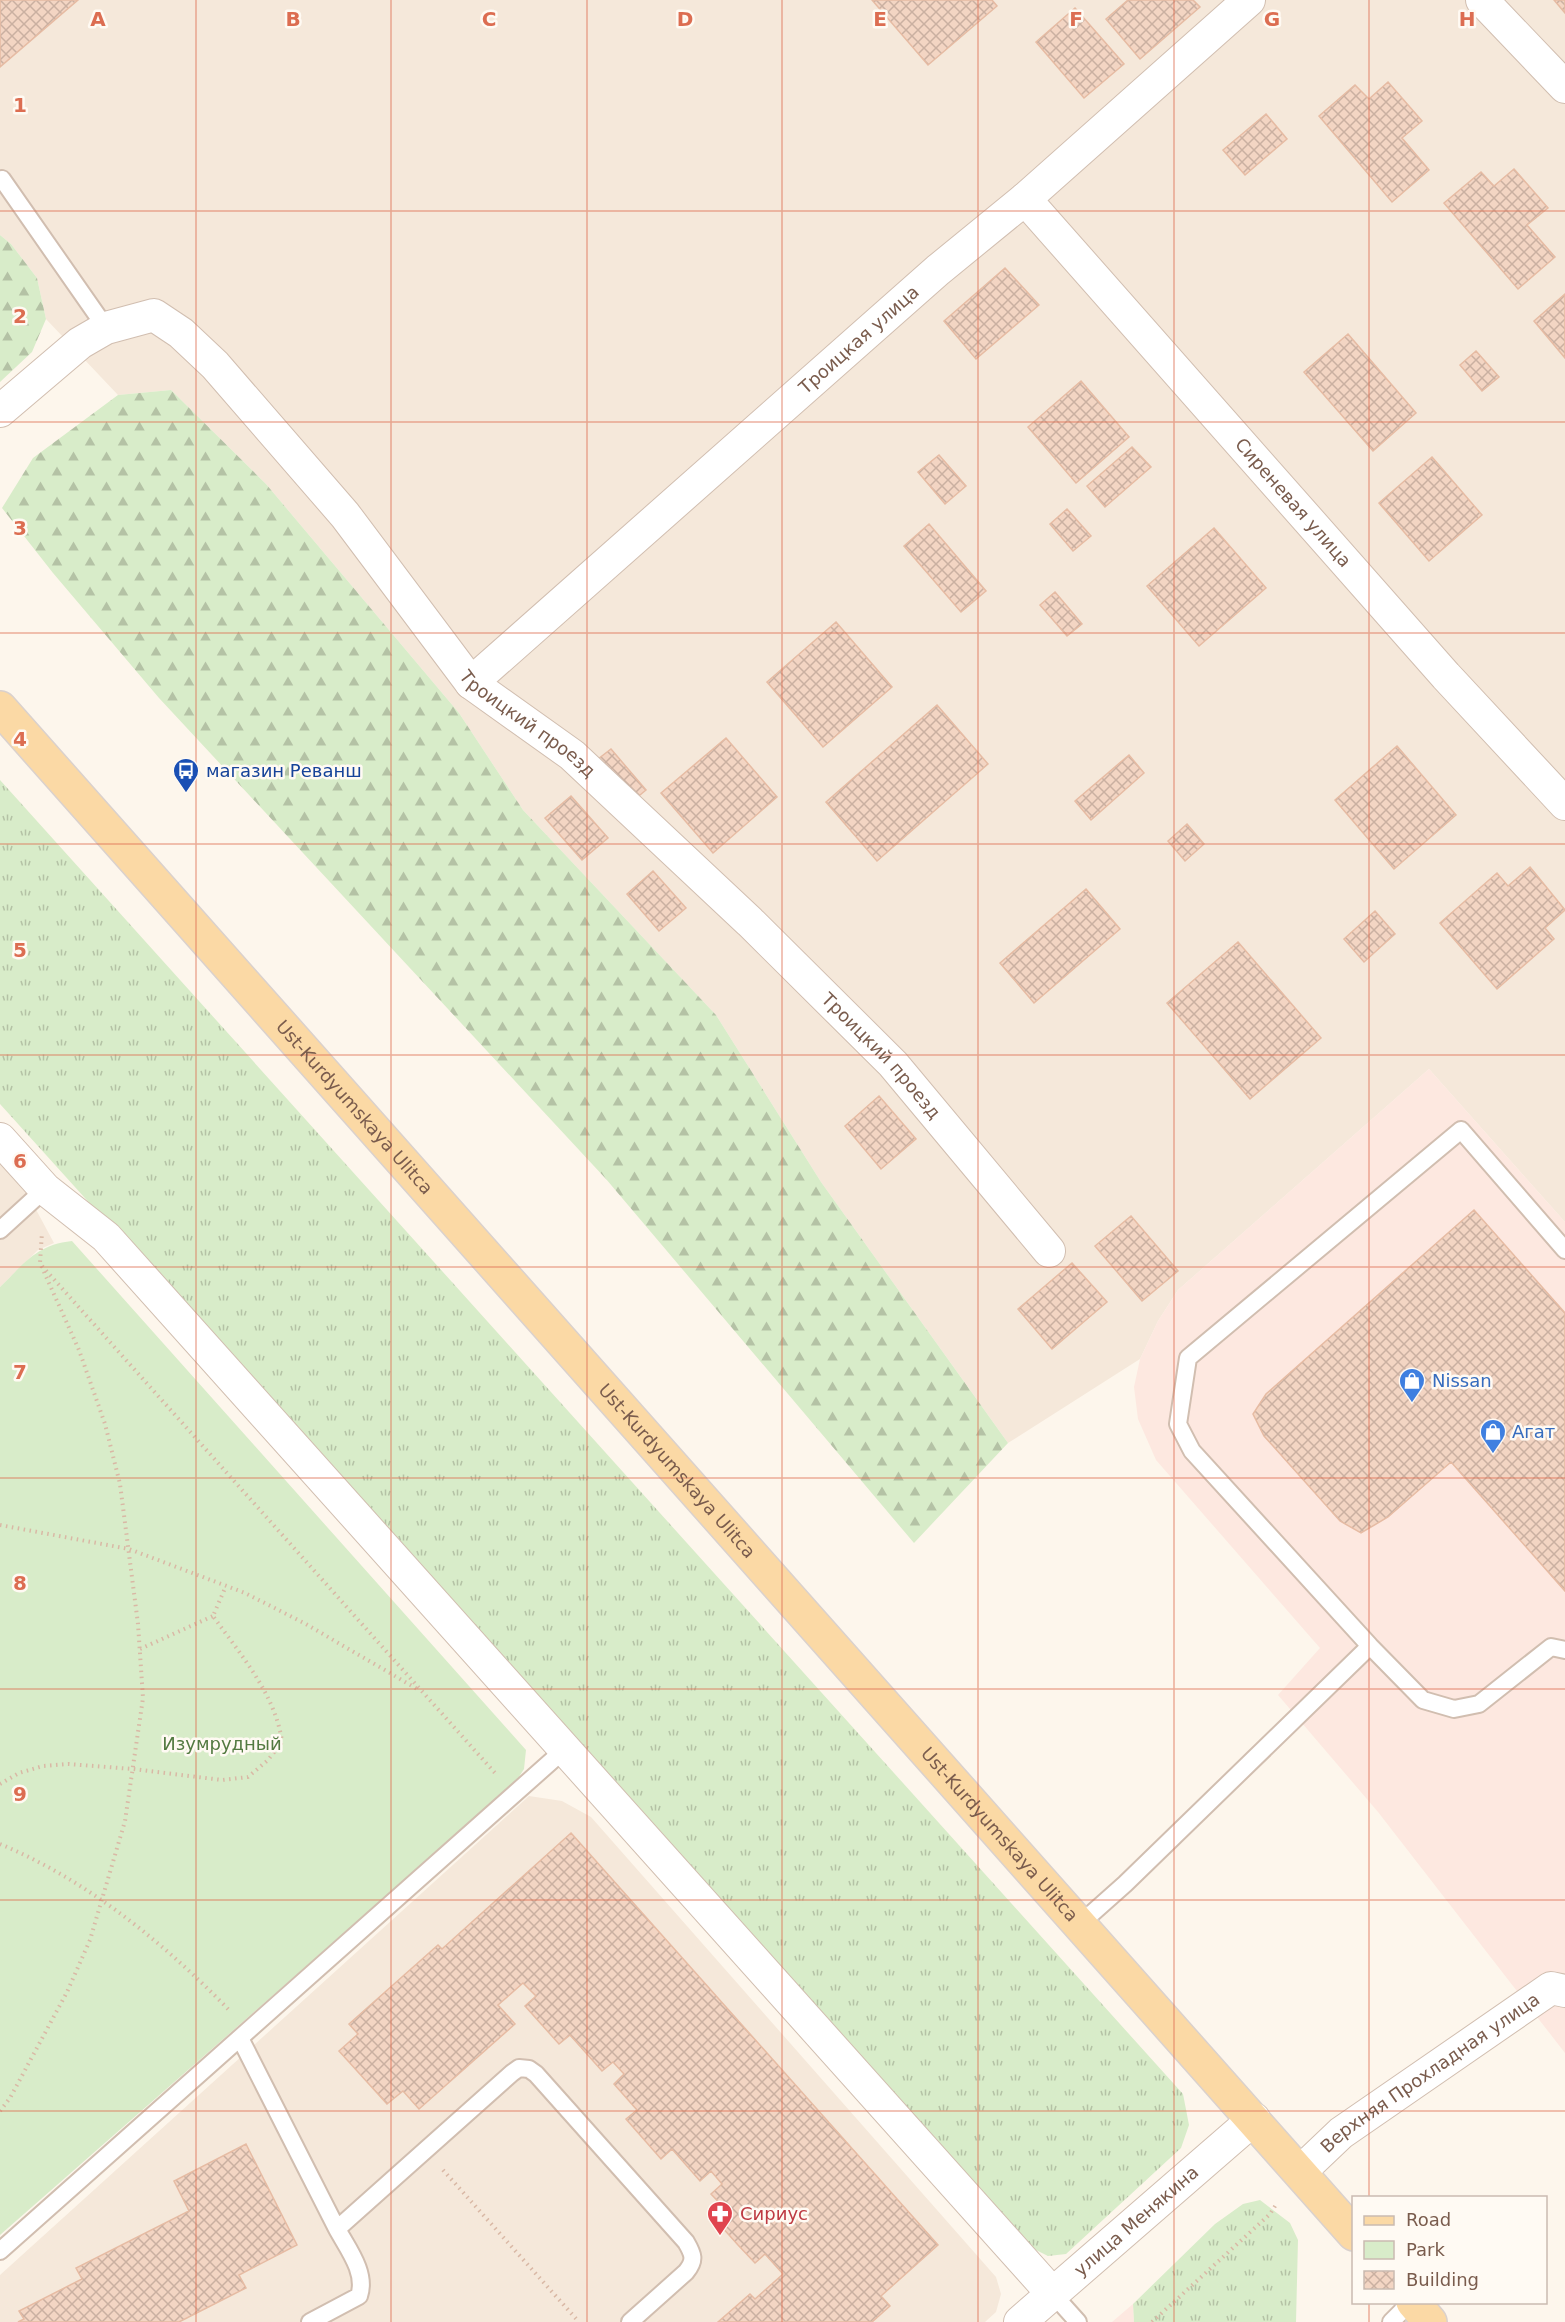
<svg xmlns="http://www.w3.org/2000/svg" width="1565" height="2322" font-family="'DejaVu Sans',sans-serif">
<style>
.residential{fill:#f5e8da}
.commercial{fill:#fde8e0}
.grass{fill:url(#grass-tufts)}
.forest{fill:url(#forest-firs)}
.green{fill:#d8ecc9}
.building{fill:url(#building-cross-hatch);stroke:#e6bba3;stroke-width:1.5}
.lines{fill:none;stroke-linecap:round;stroke-linejoin:round}
.lane-casing{stroke:#d1beb0;stroke-width:20}
.street-casing{stroke:#d1beb0;stroke-width:34}
.primary-casing{stroke:#dad1cd;stroke-width:36}
.path{stroke:#d9b8a5;stroke-width:4;stroke-dasharray:1.5 4.5;stroke-linecap:butt}
.lane{stroke:#fff;stroke-width:16}
.street{stroke:#fff;stroke-width:32}
.primary{stroke:#fbd9a5;stroke-width:33}
.grid{fill:none;stroke:#dc6d51;stroke-width:1.5;stroke-opacity:0.55}
.labels{text-anchor:middle;stroke-width:5;stroke-linejoin:round;paint-order:stroke}
.street-label{font-size:18px;fill:#7a5c4d;stroke:#fffaf3}
.transit-label{font-size:18px;fill:#164399;stroke:#fffaf3;text-anchor:start}
.shop-label{font-size:18px;fill:#366cbe;stroke:#fffaf3;text-anchor:start}
.park-label{font-size:18px;fill:#537a41;stroke:#fffaf3}
.health-label{font-size:18px;fill:#be3a42;stroke:#fffaf3;text-anchor:start}
.grid-label{font-size:20px;text-anchor:middle;font-weight:bold;fill:#dc6d51;stroke:#fffaf3;stroke-width:5;stroke-linejoin:round;paint-order:stroke}
</style>
<defs>
<pattern id="grass-tufts" width="24" height="20" patternUnits="userSpaceOnUse" patternTransform="scale(1.5)"><rect width="24" height="20" fill="#d8ecc9"/><path d="M3 7l-1-3M5 7V3M7 7l1-3M15 17l-1-3M17 17v-4M19 17l1-3" fill="none" stroke="#b4c2a5"/></pattern>
<pattern id="forest-firs" width="22" height="20" patternUnits="userSpaceOnUse" patternTransform="scale(1.5)"><rect width="22" height="20" fill="#d8ecc9"/><path d="M5 1l3.5 6h-7zM16 11l3.5 6h-7z" fill="#b4c2a5"/></pattern>
<pattern id="building-cross-hatch" width="8" height="8" patternUnits="userSpaceOnUse" patternTransform="scale(1.5)"><rect width="8" height="8" fill="#f3d5c3"/><path d="M0 0l8 8M0 8l8-8" fill="none" stroke="#cab0a1"/></pattern>
</defs>
<rect width="100%" height="100%" fill="#fdf6ec"/>
<path class="residential" d="M0,0H1565V1222L1429,1069L1178,1290L1158,1321L1140,1359L1008,1443L821,1182L716,1015L523,810L459,713L266,484L171,390L118,395L46,319L37,278L11,244L0,235Z
M0,1163L26,1191L54,1243L38,1250L0,1287Z
M529,1796L562,1801L591,1817L996,2277L1001,2294L996,2312L985,2322H0V2275Z"/>
<path class="commercial" d="M1429,1069L1565,1222V2053L1378,1812L1278,1695L1320,1648L1156,1460L1138,1419L1134,1387L1140,1359L1158,1321L1178,1290Z
M1133,2304L1134,2322H1112Z"/>
<path class="grass" d="M0,780L1183,2094L1189,2125L1181,2148L1066,2254L1048,2256L1034,2249L0,1104Z
M1260,2200L1290,2223L1298,2240L1296,2322H1134L1133,2304L1215,2224L1243,2204Z"/>
<path class="forest" d="M0,235L11,244L37,278L46,319L32,352L0,382Z
M171,390L266,484L459,713L523,810L716,1015L821,1182L1008,1443L914,1543L606,1179L159,698L53,573L2,508L33,458L118,395Z"/>
<path class="green" d="M72,1241L526,1750L524,1769L515,1783L0,2235V1287C25,1263 36,1245 72,1241Z"/>
<path class="building" d="M0,0H78L0,67Z
M872,0H992L997,6L928,65Z
M1128,0H1193L1200,7L1140,59L1106,19Z
M1554,0H1565V13Z
M1075,8L1124,64L1084,98L1036,42Z
M1388,82L1422,121L1402,138L1429,170L1392,202L1319,116L1355,85L1369,99Z
M1266,114L1287,139L1245,175L1223,150Z
M1514,169L1548,208L1527,225L1555,257L1518,289L1444,203L1481,172L1494,186Z
M1005,268L1039,305L976,359L944,321Z
M1565,294V358L1534,321Z
M1348,334L1416,413L1373,451L1304,372Z
M1476,351L1499,377L1482,391L1460,365Z
M1081,381L1129,437L1076,483L1028,427Z
M1132,447L1151,467L1105,507L1087,486Z
M939,455L966,486L945,504L918,472Z
M1432,457L1482,515L1429,561L1379,503Z
M1067,509L1091,536L1073,551L1050,524Z
M929,524L986,591L961,612L904,546Z
M1214,528L1266,588L1199,646L1147,586Z
M1055,592L1082,624L1067,636L1040,605Z
M836,622L892,687L823,747L767,682Z
M937,705L988,764L877,861L826,802Z
M726,738L777,797L713,853L661,793Z
M1397,746L1456,815L1394,869L1335,800Z
M611,749L646,790L634,800L598,759Z
M1129,755L1144,773L1091,820L1075,801Z
M571,796L608,838L582,860L545,818Z
M1187,824L1204,844L1185,861L1168,841Z
M1530,867L1565,910L1545,928L1554,939L1497,989L1440,923L1497,873L1508,886Z
M653,871L686,908L659,931L627,894Z
M1086,889L1120,929L1034,1003L1000,963Z
M1375,911L1395,934L1364,962L1344,939Z
M1238,942L1321,1038L1250,1099L1167,1003Z
M879,1096L916,1139L881,1169L845,1126Z
M1474,1210L1565,1313V1591L1451,1462L1388,1517L1361,1533L1340,1521L1264,1436L1253,1414L1266,1394Z
M1131,1216L1178,1271L1142,1301L1095,1246Z
M1072,1263L1107,1302L1052,1349L1018,1309Z
M571,1833L938,2245L881,2296L890,2306L872,2322H718L750,2294L755,2299L783,2274L765,2254L755,2263L738,2245L721,2226L732,2216L711,2194L722,2184L711,2171L700,2181L672,2149L661,2159L626,2119L637,2110L614,2084L624,2074L613,2062L602,2071L570,2035L559,2044L525,2006L536,1996L523,1983L498,2005L515,2024L419,2109L403,2091L387,2104L339,2051L358,2034L349,2024L438,1945L442,1949Z
M246,2144L297,2245L239,2275L246,2288L179,2322H18L24,2319L19,2311L82,2279L76,2268L189,2211L174,2181Z"/>
<g class="lines">
<defs>
<path id="lane" d="M2,179L106,328
M0,1230L45,1189
M1565,1250L1461,1130L1188,1358L1178,1424L1192,1451L1370,1646L1423,1700L1454,1709L1479,1704L1551,1647L1565,1650
M1080,1924L1125,1884L1370,1646
M240,2038L337,2229L512,2073L519,2068L529,2069L536,2074L686,2242C693,2254 696,2260 686,2272L630,2322
M0,2251L565,1749
M1052,2293L1078,2322
M310,2322L359,2296C367,2273 348,2249 337,2229
M1391,2322L1411,2302"/>
<g id="street">
<path d="M1482,0L1565,87"/>
<path id="s1" d="M1025,199L1446,676L1565,804"/>
<path id="s2" d="M0,411L80,343L106,328L154,315L181,333L215,365L345,515L471,683L572,755L750,922L893,1064L1049,1251"/>
<path id="s3" d="M471,683L938,270L1025,199L1249,0"/>
<path d="M0,1139L45,1189L106,1237L1052,2293"/>
<path id="s4" d="M1300,2172L1341,2133L1551,1988L1565,1991"/>
<path id="s5" d="M1020,2322L1254,2119"/>
</g>
<g id="primary">
<path id="s6" d="M0,708L1354,2234"/>
<path d="M1413,2302L1430,2322"/>
</g>
</defs>
<use href="#lane" class="lane-casing"/>
<use href="#street" class="street-casing"/>
<use href="#primary" class="primary-casing"/>
<path class="path" d="M42,1266L495,1773
M0,1525L129,1549L245,1593L304,1623L419,1690
M140,1649L213,1616
M0,1784L19,1773L43,1766L68,1764L133,1769L222,1780L248,1777L268,1760L282,1742C276,1695 240,1654 213,1616L226,1586
M0,1844C87,1880 164,1943 229,2010
M0,2111L10,2098L67,1992L90,1940L125,1821L143,1698L138,1624L120,1484L105,1424L79,1350L40,1263L42,1232
M443,2170L579,2322
M1152,2322L1270,2214L1277,2203"/>
<use href="#lane" class="lane"/>
<use href="#street" class="street"/>
<use href="#primary" class="primary"/>
</g>
<path class="grid" d="M196,0V2322M391,0V2322M587,0V2322M782,0V2322M978,0V2322M1174,0V2322M1369,0V2198M0,211H1565M0,422H1565M0,633H1565M0,844H1565M0,1055H1565M0,1267H1565M0,1478H1565M0,1689H1565M0,1900H1565M0,2111H1565M1369,2302V2322"/>
<defs>
<symbol id="bus-pin" viewBox="-11 -11 22 30"><path d="M0 17L-7.5 6A9.5 9.5 0 1 1 7.5 6Z" fill="#1a4fb4" stroke="#fffaf3"/><path d="M-5-6H5V4H4V6H2V4H-2V6H-4V4H-5ZM-3.5-4V0h7V-4ZM-3.5 1.2v1.5H-2V1.2ZM2 1.2v1.5H3.5V1.2Z" fill="#fff"/></symbol>
<symbol id="shop-pin" viewBox="-11 -11 22 30"><path d="M0 17L-7.5 6A9.5 9.5 0 1 1 7.5 6Z" fill="#3f7fe0" stroke="#fffaf3"/><path d="M-5-2.5h2.3a2.7 3.5 0 0 1 5.4 0H5L5.5 6h-11ZM-1.5-2.5h3a1.5 2.3 0 0 0-3 0Z" fill="#fff"/></symbol>
<symbol id="pharmacy-pin" viewBox="-11 -11 22 30"><path d="M0 17L-7.5 6A9.5 9.5 0 1 1 7.5 6Z" fill="#e0444e" stroke="#fffaf3"/><path d="M-2-6h4v4h4v4h-4v4h-4v-4h-4v-4h4Z" fill="#fff"/></symbol>
</defs>
<g fill-rule="evenodd">
<use href="#bus-pin" x="171" y="756" width="30" height="40"/>
<use href="#shop-pin" x="1397" y="1366" width="30" height="40"/>
<use href="#shop-pin" x="1478" y="1417" width="30" height="40"/>
<use href="#pharmacy-pin" x="705" y="2199" width="30" height="40"/>
</g>
<g class="labels">
<g class="street-label">
<text dy="6" stroke="none"><textPath href="#s3" startOffset="518">Троицкая улица</textPath></text>
<text dy="6" stroke="none"><textPath href="#s1" startOffset="405">Сиреневая улица</textPath></text>
<text dy="6" stroke="none"><textPath href="#s2" startOffset="742">Троицкий проезд</textPath></text>
<text dy="6" stroke="none"><textPath href="#s2" startOffset="1228">Троицкий проезд</textPath></text>
<text dy="6" stroke="none"><textPath href="#s6" startOffset="534">Ust-Kurdyumskaya Ulitca</textPath></text>
<text dy="6" stroke="none"><textPath href="#s6" startOffset="1020">Ust-Kurdyumskaya Ulitca</textPath></text>
<text dy="6" stroke="none"><textPath href="#s6" startOffset="1506">Ust-Kurdyumskaya Ulitca</textPath></text>
<text dy="6" stroke="none"><textPath href="#s4" startOffset="164">Верхняя Прохладная улица</textPath></text>
<text dy="6" stroke="none"><textPath href="#s5" startOffset="154">улица Менякина</textPath></text>
</g>
<g class="transit-label">
<text x="206" y="777">магазин Реванш</text>
</g>
<g class="shop-label">
<text x="1432" y="1387">Nissan</text>
<text x="1512" y="1438">Агат</text>
</g>
<g class="park-label">
<text x="222" y="1750">Изумрудный</text>
</g>
<g class="health-label">
<text x="740" y="2220">Сириус</text>
</g>
</g>
<g class="grid-label">
<text x="98" y="26">A</text>
<text x="293" y="26">B</text>
<text x="489" y="26">C</text>
<text x="685" y="26">D</text>
<text x="880" y="26">E</text>
<text x="1076" y="26">F</text>
<text x="1272" y="26">G</text>
<text x="1467" y="26">H</text>
<text x="20" y="112">1</text>
<text x="20" y="323">2</text>
<text x="20" y="535">3</text>
<text x="20" y="746">4</text>
<text x="20" y="957">5</text>
<text x="20" y="1168">6</text>
<text x="20" y="1379">7</text>
<text x="20" y="1590">8</text>
<text x="20" y="1801">9</text>
</g>
<rect x="1352" y="2196" width="195" height="108" fill="#fffaf3" stroke="#cabbb1" stroke-width="1.5"/>
<rect x="1364" y="2216" width="30" height="9" fill="#fbd9a5" stroke="#cabbb1" stroke-width="1.5"/>
<text x="1406" y="2226" font-size="18" fill="#7a5c4d">Road</text>
<rect x="1364" y="2241" width="30" height="18" fill="#d8ecc9" stroke="#cabbb1" stroke-width="1.5"/>
<text x="1406" y="2256" font-size="18" fill="#7a5c4d">Park</text>
<rect x="1364" y="2271" width="30" height="18" fill="url(#building-cross-hatch)" stroke="#cabbb1" stroke-width="1.5"/>
<text x="1406" y="2286" font-size="18" fill="#7a5c4d">Building</text>
</svg>
